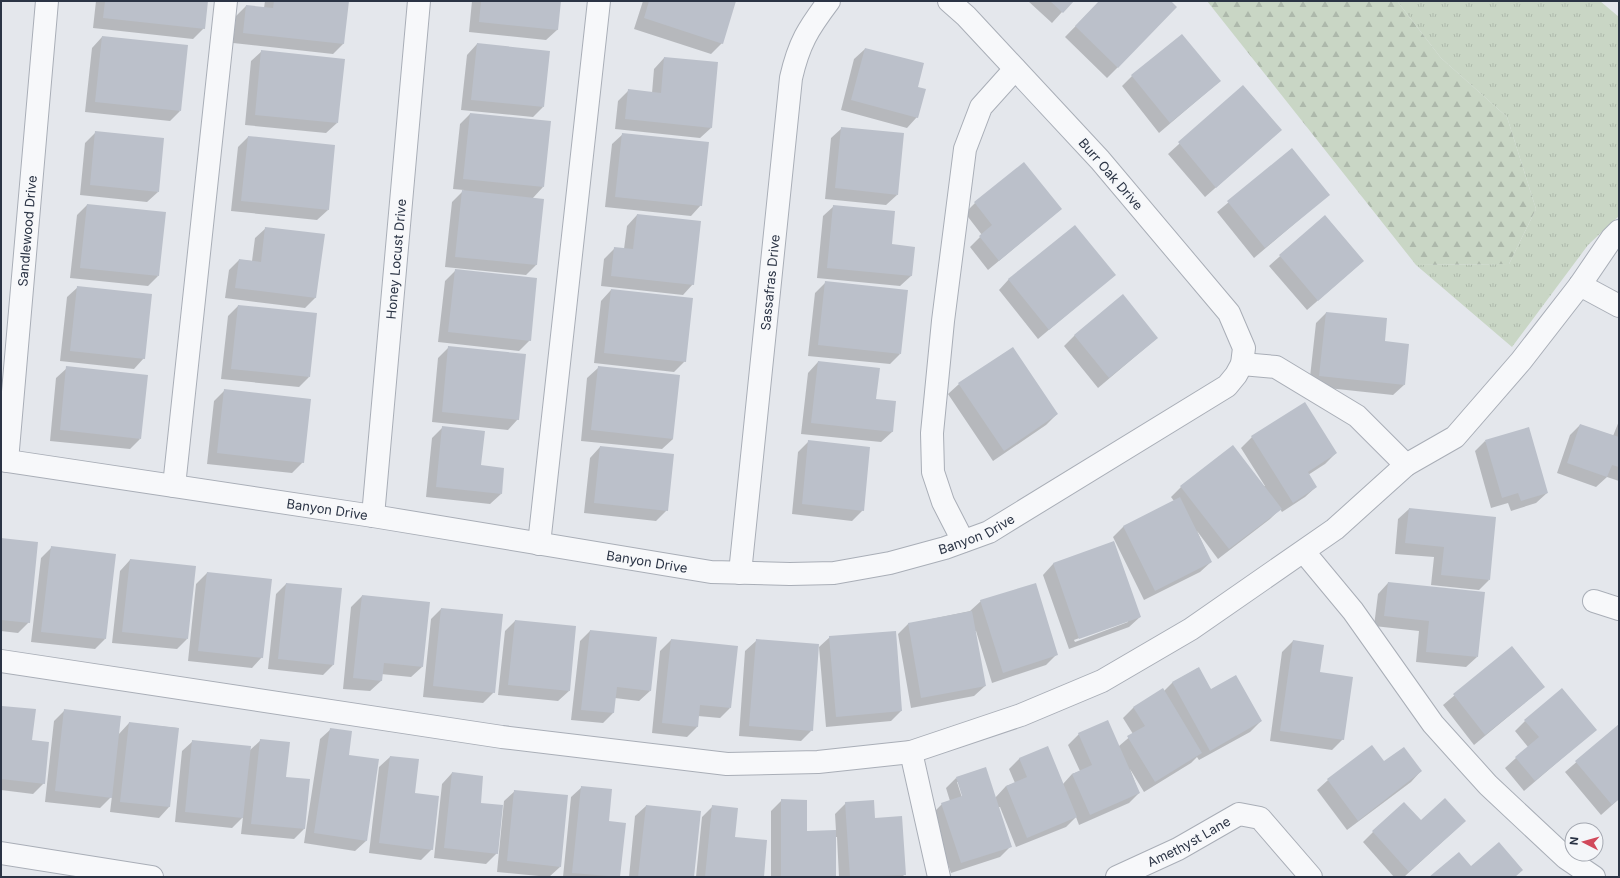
<svg xmlns="http://www.w3.org/2000/svg" width="1620" height="878" font-family="Inter,sans-serif">
<style>
.grass{fill:url(#grass-tufts)}
.forest{fill:url(#forest-firs)}
.shadow{fill:#0003;fill-rule:evenodd}
.building{fill:#bbc0ca}
.lines{fill:none;stroke-linecap:round;stroke-linejoin:round}
.minor-casing{stroke:#a9aeb7;stroke-width:24}
.minor{stroke:#f7f8fa;stroke-width:22}
.labels{text-anchor:middle;stroke-width:3;stroke-linejoin:round;paint-order:stroke}
.street-label{font-size:13px;fill:#2b3445;stroke:#f4f6f9}
</style>
<defs>
<pattern id="grass-tufts" width="24" height="20" patternUnits="userSpaceOnUse"><rect width="24" height="20" fill="#c9d6c5"/><path d="M3 7l-1-3M5 7V3M7 7l1-3M15 17l-1-3M17 17v-4M19 17l1-3" fill="none" stroke="#adb8ab"/></pattern>
<pattern id="forest-firs" width="22" height="20" patternUnits="userSpaceOnUse"><rect width="22" height="20" fill="#c9d6c5"/><path d="M5 1l3.5 6h-7zM16 11l3.5 6h-7z" fill="#adb8ab"/></pattern>
</defs>
<rect width="100%" height="100%" fill="#e4e7ec"/>
<path class="grass" d="M1397,1H1600L1619,17V216L1588,245L1512,347L1416,265L1509,264L1536,209L1507,117L1441,58Z"/>
<path class="forest" d="M1207,1H1397L1441,58L1507,117L1536,209L1509,264L1416,265Z"/>
<path class="shadow" d="M96,1H201L204,28L193,39L93,28Z
M265,1H348L343,44L333,54L233,43L236,16L246,6L264,8Z
M472,1H560L557,30L546,40L469,32Z
M643,1H735L722,43L711,54L634,29Z
M1028,1H1072L1052,23Z
M1100,1H1170L1118,67L1107,78L1065,37Z
M102,37L180,111L170,121L85,112L92,48Z
M477,44L543,107L533,117L461,110L467,55Z
M865,49L916,87L917,117L907,128L841,110L854,59Z
M262,51L337,123L326,133L245,125L251,61Z
M664,58L711,128L700,138L615,129L618,101L628,91L652,93L654,69Z
M1132,76L1220,81L1159,133L1122,86Z
M1243,86L1281,130L1205,197L1168,154Z
M470,114L543,187L532,199L536,265L526,275L445,267L452,202L464,190L453,189L460,124Z
M842,128L897,195L886,205L825,199L831,138Z
M96,132L158,192L147,202L80,195L85,143Z
M623,134L701,205L691,216L605,207L612,144Z
M248,137L328,210L317,220L231,211L238,147Z
M1292,149L1328,195L1254,258L1217,212Z
M975,203L1061,209L988,270L970,247L982,235L965,213Z
M87,205L158,276L148,286L70,278L77,215Z
M834,206L891,245L914,248L911,276L900,286L817,278L823,216Z
M637,215L693,284L683,295L601,286L604,259L615,248L624,249L627,226Z
M1325,216L1363,261L1307,310L1269,266Z
M266,228L316,297L305,308L225,298L229,270L239,260L252,261L255,238Z
M455,271L530,340L519,351L438,342L445,281Z
M1114,275L1038,339L999,290L1009,279Z
M826,282L900,354L890,364L808,356L815,293Z
M78,287L144,358L134,369L60,361L67,297Z
M611,290L685,361L674,372L594,363L601,301Z
M238,306L309,377L299,387L221,379L228,316Z
M1326,313L1383,342L1404,385L1393,395L1309,386L1316,323Z
M1075,335L1157,338L1098,388L1064,346Z
M449,347L518,419L508,430L432,422L438,358Z
M818,362L875,400L895,402L892,432L881,442L801,434L808,373Z
M67,368L140,439L130,449L50,441L56,378Z
M598,368L673,439L662,449L581,441L587,378Z
M959,384L1057,414L1046,425L993,461L948,394Z
M224,391L303,462L292,473L207,464L214,401Z
M1304,404L1336,453L1325,464L1308,475L1316,487L1305,497L1282,512L1280,509L1270,519L1218,559L1197,531L1211,562L1200,572L1144,600L1113,537L1123,527L1174,501L1171,497L1181,487L1265,486L1241,448L1252,437Z
M1619,421V481L1607,477L1596,487L1557,473L1570,435L1580,425L1613,436Z
M443,427L480,466L501,494L490,504L426,497L432,438Z
M809,441L863,510L852,521L792,514L798,452Z
M1485,441L1547,493L1536,503L1511,511L1508,503L1491,508L1475,451Z
M600,447L667,510L656,521L584,513L590,458Z
M1409,509L1489,580L1479,590L1431,585L1434,557L1395,554L1398,519Z
M1,539L29,622L18,633L1,631Z
M1114,543L1140,617L1129,627L1069,649L1043,575L1053,564ZM1128,620V622L1075,642L1074,640Z
M52,547L105,639L95,649L31,642L41,558Z
M130,560L187,639L177,649L112,643L120,571Z
M207,573L262,657L252,668L188,661L196,584Z
M1388,583L1477,657L1466,667L1416,662L1419,631L1374,626L1378,594Z
M286,584L333,665L323,675L268,669L276,594Z
M362,596L422,667L411,677L381,674V681L370,691L343,689L351,607Z
M981,601L1056,655L1046,665L992,683L976,631H975L985,686L974,696L911,708L898,634L908,624L970,611Z
M441,609L494,692L483,703L423,697L431,619Z
M515,621L569,691L558,701L498,695L505,631Z
M590,631L650,691L639,701L615,698L613,713L603,723L571,720L580,641Z
M830,637L901,711L891,721L826,727L819,647Z
M671,640L730,708L720,718L698,716L697,727L687,737L652,733L660,651Z
M756,641L812,730L801,741L739,736L745,651Z
M1293,641L1319,673L1343,739L1332,750L1270,741L1282,652Z
M1512,647L1544,687L1474,745L1443,705Z
M1198,668L1211,690L1261,721L1250,732L1199,760L1197,757L1191,763L1144,792L1130,769L1139,793L1129,803L1079,825L1076,817L1066,827L1016,847L1000,807H998L1011,846L1000,857L951,873L931,815L942,804L950,801L946,788L956,778L995,798L1006,786L1015,783L1009,769L1020,758L1063,784L1072,774L1080,771L1068,745L1079,734L1119,746L1133,734L1123,718L1133,708L1163,690L1164,691L1172,683ZM957,782H959L965,801H963Z
M2,707L34,710L31,741L44,783L33,794L1,790Z
M64,711L118,735L129,723L178,728L169,807L159,818L110,812L112,796L100,808L45,802L54,721Z
M1525,721L1595,730L1524,791L1505,768L1528,747L1515,731Z
M1619,725V799L1601,815L1565,772Z
M331,729L366,841L355,851L304,843L320,739Z
M261,740L285,778L304,829L294,839L241,834L243,817L232,828L175,822L182,751L193,741L249,751Z
M390,757L414,794L432,849L421,860L369,853L379,767Z
M1384,763L1421,771L1411,782L1347,830L1317,790L1328,780Z
M452,773L480,804L497,853L486,864L434,858L442,784Z
M582,787L607,822L624,824L619,877H563L571,797Z
M515,791L560,867L549,877L497,872L504,801Z
M782,800L806,832L836,831L835,814L846,803L874,819L905,874L902,877H839L837,837H835V877H771V811Z
M646,806L693,877H629L635,816Z
M713,806L734,838L763,877H696L702,817Z
M1421,822L1454,831L1404,877H1394L1363,842L1373,832Z"/>
<path class="building" d="M105,1H208L205,29L103,18Z
M274,1H349L344,44L243,33L246,5L273,8Z
M481,1H561L558,30L479,22Z
M649,1H736L723,44L644,18Z
M1050,1H1074L1063,13Z
M1099,1H1171L1177,7L1118,68L1075,26Z
M1182,34L1221,81L1170,123L1131,75Z
M102,36L188,45L181,111L95,102Z
M477,43L550,51L544,107L471,100Z
M865,48L924,63L918,87L926,89L918,118L851,100Z
M261,50L345,59L338,123L255,115Z
M664,57L718,62L712,128L625,119L628,89L661,93Z
M1243,85L1282,130L1216,188L1178,142Z
M470,113L551,121L544,187L463,179Z
M841,127L904,133L898,195L835,188Z
M95,131L164,138L159,192L90,185Z
M622,133L709,142L702,206L615,197Z
M248,136L335,145L329,210L241,201Z
M1292,148L1330,195L1265,248L1227,201Z
M1024,162L1062,209L999,261L979,236L992,225L974,202Z
M462,190L544,199L537,265L455,257Z
M87,204L166,212L159,276L80,268Z
M833,205L895,211L892,244L915,247L912,276L827,268Z
M637,214L701,221L694,285L611,276L614,247L633,249Z
M1325,215L1364,261L1318,301L1279,255Z
M1075,225L1116,275L1049,330L1008,279Z
M265,227L325,234L316,298L235,288L239,259L261,262Z
M455,269L537,278L531,341L448,332Z
M825,281L908,290L901,354L818,345Z
M77,286L152,294L145,359L70,351Z
M611,289L693,298L686,362L604,353Z
M1123,294L1158,338L1109,378L1074,335Z
M238,305L317,313L310,377L231,369Z
M1326,312L1387,318L1385,341L1409,344L1405,385L1319,376Z
M448,346L526,354L519,420L442,412Z
M1013,347L1058,414L1004,451L958,383Z
M818,361L880,368L876,399L896,401L893,432L811,423Z
M66,366L148,375L141,439L60,430Z
M598,366L680,375L673,439L591,430Z
M224,389L311,399L304,463L217,453Z
M1305,402L1337,453L1308,472L1317,487L1293,503L1251,436Z
M1580,424L1619,437V467L1612,465L1607,477L1567,463Z
M442,426L485,431L481,465L504,468L502,494L436,487Z
M1529,427L1548,493L1521,501L1518,493L1502,498L1485,440Z
M808,440L870,447L864,511L802,504Z
M1233,445L1282,509L1229,549L1180,486Z
M600,446L674,454L668,511L594,503Z
M1180,497L1212,562L1155,591L1123,526Z
M1409,508L1496,517L1490,580L1441,575L1444,547L1405,543Z
M1,538L38,542L30,623L1,620Z
M1114,541L1141,617L1079,639L1053,563Z
M51,546L116,554L106,639L41,632Z
M130,559L196,566L188,639L122,632Z
M207,572L272,579L263,658L198,651Z
M1388,582L1485,592L1478,657L1426,652L1429,621L1384,616Z
M286,583L342,588L334,665L278,659Z
M1036,583L1058,655L1003,673L980,600Z
M362,595L430,602L423,667L384,663L382,681L353,678Z
M441,608L503,614L495,693L433,686Z
M972,611L986,686L921,698L908,623Z
M515,620L576,626L570,691L508,685Z
M590,630L657,637L651,691L617,687L614,713L581,710Z
M896,631L902,711L836,717L829,636Z
M671,639L738,646L731,708L700,705L698,727L662,723Z
M756,639L819,644L813,731L749,726Z
M1293,640L1324,645L1320,672L1353,677L1344,740L1280,731Z
M1512,646L1545,687L1485,735L1453,694Z
M1199,667L1211,689L1236,675L1262,721L1210,751L1172,682Z
M1163,688L1202,753L1155,782L1127,736L1145,726L1133,707Z
M1562,688L1597,730L1535,781L1515,757L1539,737L1524,720Z
M2,706L36,709L32,740L49,742L45,784L1,779Z
M64,709L121,716L112,798L55,791Z
M1108,720L1140,793L1090,815L1072,774L1092,765L1078,733Z
M129,722L179,728L170,807L120,802Z
M1619,724V799L1612,805L1575,761Z
M330,728L352,731L349,755L379,759L367,841L314,833Z
M260,739L290,742L286,777L310,779L305,829L251,824Z
M192,740L251,746L243,818L185,812Z
M1372,745L1384,761L1404,747L1422,771L1358,821L1327,779Z
M1048,746L1077,817L1027,838L1006,786L1027,777L1019,758Z
M390,756L419,759L415,793L439,796L433,850L379,843Z
M986,767L1012,847L961,863L941,803L962,796L956,777Z
M452,772L483,776L481,803L503,805L498,854L444,848Z
M581,786L612,789L609,821L626,823L620,877L572,873Z
M514,790L568,795L561,867L507,861Z
M1445,798L1466,821L1409,872L1372,831L1404,802L1421,820Z
M781,799L807,800V831L836,830V877H781Z
M874,800L875,818L902,816L906,875L850,877L845,802Z
M646,805L701,811L694,877H638Z
M712,805L738,808L735,837L767,840L764,877H705Z
M1499,842L1523,870L1515,877H1429L1459,852L1471,866Z"/>
<g class="lines">
<defs>
<g id="minor">
<path d="M1580,285L1619,306"/>
<path id="s1" d="M1,460L373,516L711,572L790,574L834,573L890,563L945,548L989,532L1227,386L1236,375L1242,364L1244,348L1229,313L1100,160L966,16L949,1"/>
<path id="s2" d="M7,461L47,1"/>
<path d="M1406,465L1455,437L1521,361L1580,285L1612,238L1619,231"/>
<path d="M174,486L226,1"/>
<path id="s3" d="M373,516L419,1"/>
<path d="M963,541L943,502L933,472L932,433L943,321L965,149L981,107L1015,69"/>
<path d="M539,544L599,1"/>
<path d="M1304,552L1353,611L1433,724L1488,785L1566,858L1594,877"/>
<path id="s4" d="M740,573L791,78C799,43 808,29 829,1"/>
<path d="M1594,601L1619,609"/>
<path d="M1,661L502,737L727,764L818,762L911,752L1021,715L1102,681L1191,629L1335,529L1406,465L1357,416L1276,367L1242,364"/>
<path d="M911,752L939,877"/>
<path d="M1,853L152,877"/>
<path id="s5" d="M1117,877L1178,849L1239,814L1260,818L1311,877"/>
</g>
</defs>
<use href="#minor" class="minor-casing"/>
<use href="#minor" class="minor"/>
</g>
<g class="labels">
<g class="street-label">
<text transform="translate(1111 174) rotate(49)" y="5">Burr Oak Drive</text>
<text dy="5" stroke="none"><textPath href="#s2" startOffset="231">Sandlewood Drive</textPath></text>
<text dy="5" stroke="none"><textPath href="#s3" startOffset="258">Honey Locust Drive</textPath></text>
<text dy="5" stroke="none"><textPath href="#s4" startOffset="292">Sassafras Drive</textPath></text>
<text dy="5" stroke="none"><textPath href="#s1" startOffset="330">Banyon Drive</textPath></text>
<text dy="5" stroke="none"><textPath href="#s1" startOffset="990">Banyon Drive</textPath></text>
<text dy="5" stroke="none"><textPath href="#s1" startOffset="654">Banyon Drive</textPath></text>
<text dy="5" stroke="none"><textPath href="#s5" startOffset="80">Amethyst Lane</textPath></text>
</g>
</g>
<rect width="1620" height="878" fill="none" stroke="#2b3445" stroke-width="4"/>
<g transform="translate(1584 842) rotate(276)"><circle r="19" fill="#f4f6f9" stroke="#a4a8b1"/>
<path d="M0-3L7 15L0 10L-7 15Z" fill="#d1495b"/>
<text y="-6" font-size="11" font-weight="bold" text-anchor="middle" fill="#2b3445">N</text>
</g>
</svg>
